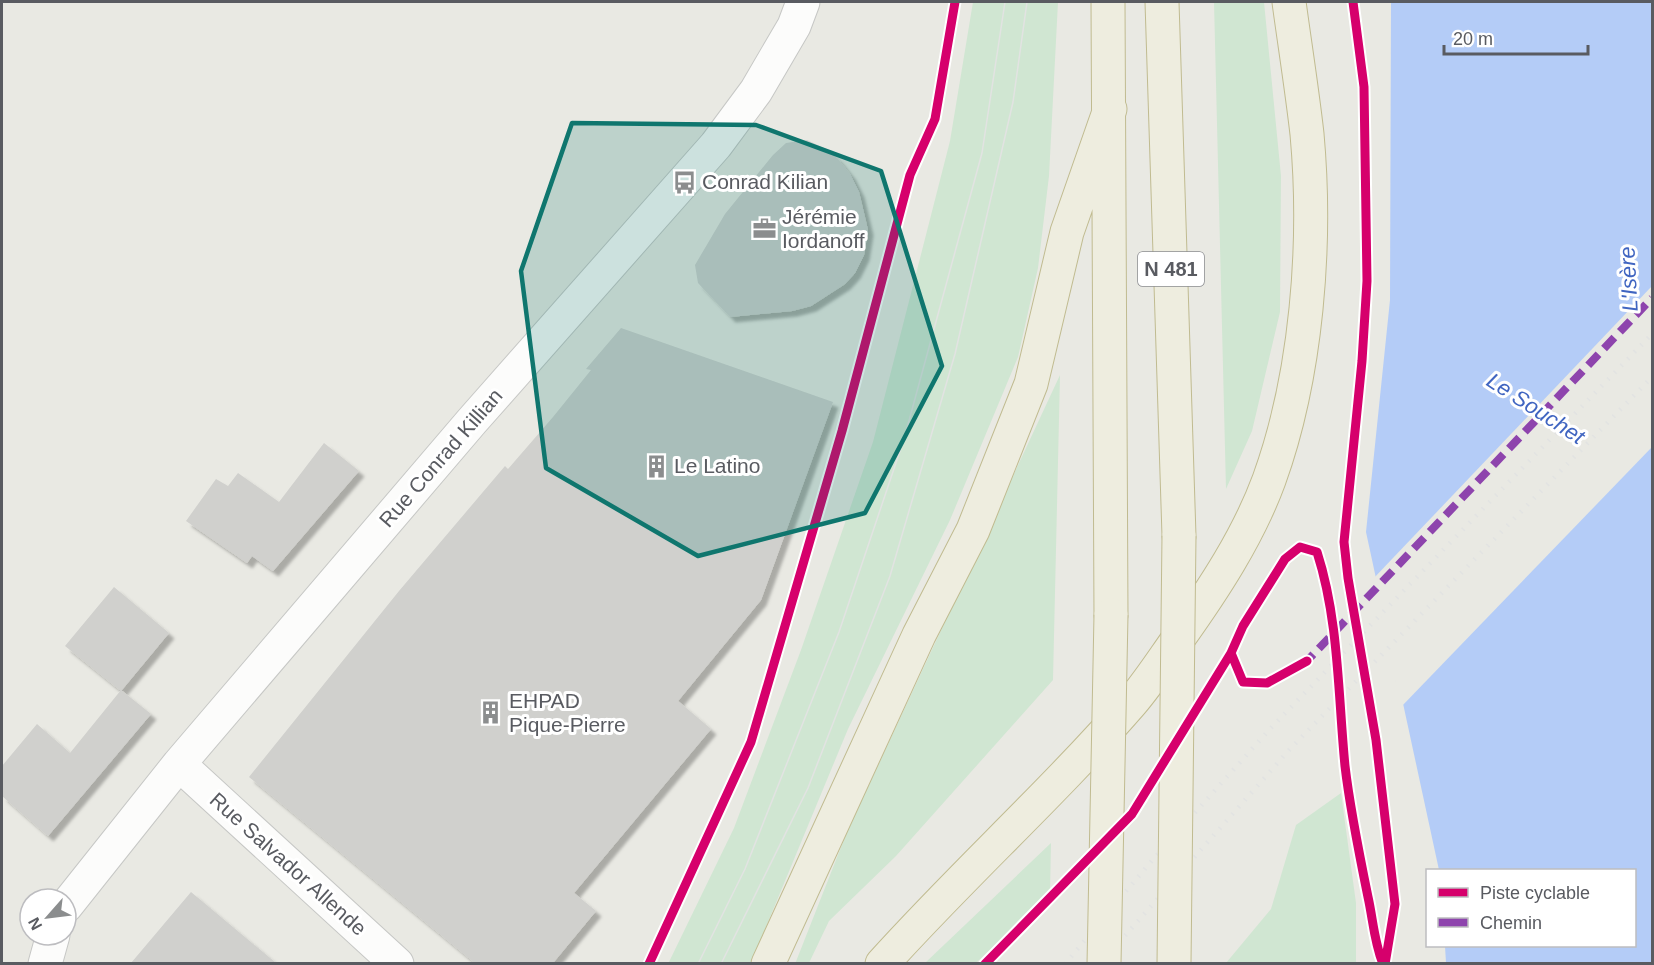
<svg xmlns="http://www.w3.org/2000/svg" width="1654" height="965" font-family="Arial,sans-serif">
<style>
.green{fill:#d0e6d2}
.water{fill:#b4ccf7}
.pier{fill:#e9e9e3}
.building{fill:#d0d0cd;filter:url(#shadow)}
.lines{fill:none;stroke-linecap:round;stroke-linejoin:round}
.minor-casing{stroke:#c6c7c5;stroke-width:35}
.highway-casing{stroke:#c0bb90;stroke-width:35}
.minor{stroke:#fcfcfb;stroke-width:33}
.highway{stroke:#eeeddf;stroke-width:33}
.tram{stroke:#e2e3e2;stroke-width:1.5}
.rail{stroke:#e2e3e2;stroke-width:4.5;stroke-dasharray:1.5 8;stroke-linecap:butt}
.highway-bridge-casing{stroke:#c0bb90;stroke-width:35;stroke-linecap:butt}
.highway-bridge{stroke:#eeeddf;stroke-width:33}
.quiet{stroke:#8e44ad;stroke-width:8;stroke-dasharray:15 8;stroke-linecap:butt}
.cycleway-casing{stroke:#fff;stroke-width:13}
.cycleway{stroke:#d6006c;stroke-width:9}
.marked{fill:#0f766e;fill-opacity:0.2;stroke:#0f766e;stroke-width:4.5;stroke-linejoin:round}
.labels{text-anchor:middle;stroke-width:6;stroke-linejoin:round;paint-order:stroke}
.shield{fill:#fff;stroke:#8b8c90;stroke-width:1.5}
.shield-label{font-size:20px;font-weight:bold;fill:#595b61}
.poi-label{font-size:21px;fill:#595b61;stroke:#fff;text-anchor:start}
.street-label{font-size:21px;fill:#595b61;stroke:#fff}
.water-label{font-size:22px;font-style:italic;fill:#4065c1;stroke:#fff}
</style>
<defs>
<filter id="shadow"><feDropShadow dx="5.5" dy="5.5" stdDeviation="1.5" flood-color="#0004"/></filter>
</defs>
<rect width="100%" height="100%" fill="#e9e9e3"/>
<path class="green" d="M973,2H1058L1049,176L1038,268L1018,357L950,520L848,729L751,963L668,964L734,828L801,650L873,442L950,141Z
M1214,2H1264L1281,176L1280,312L1252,431L1226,489Z
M1060,375L1053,680L896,856L829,921L809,963L795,964L847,832Z
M1341,793L1356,903V963H1226L1271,909L1296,825Z
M1051,843L1050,892L976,963H925Z"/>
<path class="water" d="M1391,2H1652V963H1446L1445,946H1634V870H1439L1366,532L1390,300Z"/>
<path class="pier" d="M1652,286V447L1401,707L1373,579Z"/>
<path class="building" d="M807,140L826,149L837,158L850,174L859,192L868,230L864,255L855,273L845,284L811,306L792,311L730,317L698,283L695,265L725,214L773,155L786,143Z
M621,328L833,402L761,600L678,701L711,729L574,893L596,911L553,963H475L249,777L399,591L505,466L508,469L553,417L591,370L586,369Z
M324,443L359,471L273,571L252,556L247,563L186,521L216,479L228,486L238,473L279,502Z
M114,587L169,633L121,691L65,646Z
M121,690L151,714L48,836L2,796V766L37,724L70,753Z
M191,892L276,963H131Z"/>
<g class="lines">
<defs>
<path id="minor" d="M179,764L397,964
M66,906L179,764L472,421L716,145L756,91L794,26L803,2
M45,964L53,935"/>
<path id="highway" d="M1108,2L1111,615
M1162,2L1179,536
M768,964L919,635L973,530L1031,384L1067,232L1110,109
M882,964C963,874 1053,793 1132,702C1149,682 1163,660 1178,639C1213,590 1248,537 1269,480C1307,375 1317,244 1307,134C1302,90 1295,46 1289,2"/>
</defs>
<use href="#minor" class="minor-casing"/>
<use href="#highway" class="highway-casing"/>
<use href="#minor" class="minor"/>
<use href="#highway" class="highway"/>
<path class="tram" d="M698,964L745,869L839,632L904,439L982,153L1005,2
M721,964L808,788L890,576L955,354L1013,102L1027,2"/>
<path class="rail" d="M1065,964L1149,864L1269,730L1652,334
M1100,964L1290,749L1652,377"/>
<defs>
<path id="highway-bridge" d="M1104,964L1111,615
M1174,964L1179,536"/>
</defs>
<use href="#highway-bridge" class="highway-bridge-casing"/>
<use href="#highway-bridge" class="highway-bridge"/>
<path class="quiet" d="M1302,664L1307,661L1652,298"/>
<defs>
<path id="cycleway" d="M1353,2L1364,87L1367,281L1362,361L1344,542L1348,578L1376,740L1395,904L1385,964
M1231,653L1243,682L1267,683L1307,661
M649,964L751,742L842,431L910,175L935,119L955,2
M985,964L1132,814L1231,653L1243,626L1285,559L1300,547L1317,552C1339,620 1338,695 1345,766C1350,809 1359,853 1368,897C1373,919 1374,942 1383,964"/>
</defs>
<use href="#cycleway" class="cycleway-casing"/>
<use href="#cycleway" class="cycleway"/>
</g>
<path class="marked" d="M572,123L756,125L881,171L942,366L865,513L698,556L546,468L521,271Z"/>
<defs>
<symbol id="bus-bare" viewBox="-9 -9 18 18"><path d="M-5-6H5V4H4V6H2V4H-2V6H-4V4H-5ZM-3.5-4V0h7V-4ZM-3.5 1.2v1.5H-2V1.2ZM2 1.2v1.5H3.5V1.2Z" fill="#8b8d8e" stroke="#fff" stroke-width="2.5" paint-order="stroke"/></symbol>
<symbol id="office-bare" viewBox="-9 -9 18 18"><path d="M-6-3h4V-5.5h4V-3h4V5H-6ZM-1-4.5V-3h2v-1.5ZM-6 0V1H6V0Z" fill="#8b8d8e" stroke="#fff" stroke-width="2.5" paint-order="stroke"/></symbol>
<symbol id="building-bare" viewBox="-9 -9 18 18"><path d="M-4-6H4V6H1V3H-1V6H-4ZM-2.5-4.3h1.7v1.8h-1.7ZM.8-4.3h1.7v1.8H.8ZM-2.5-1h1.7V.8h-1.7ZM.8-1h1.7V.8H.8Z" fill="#8b8d8e" stroke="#fff" stroke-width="2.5" paint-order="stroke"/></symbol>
</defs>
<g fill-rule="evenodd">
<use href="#bus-bare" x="668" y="166" width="33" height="33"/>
<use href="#office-bare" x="748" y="212" width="33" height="33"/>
<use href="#building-bare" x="640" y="450" width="33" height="33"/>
<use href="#building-bare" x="474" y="696" width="33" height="33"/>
</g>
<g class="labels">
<rect class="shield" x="1138" y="252" width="66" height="34" rx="4.5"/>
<g class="shield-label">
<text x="1171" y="276">N 481</text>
</g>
<g class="poi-label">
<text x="702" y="189">Conrad Kilian</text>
<text x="782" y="224">Jérémie<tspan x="782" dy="24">Iordanoff</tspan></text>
<text x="674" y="473">Le Latino</text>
<text x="509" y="708">EHPAD<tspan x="509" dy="24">Pique-Pierre</tspan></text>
</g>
<g class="street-label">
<text transform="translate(441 458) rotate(-49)" y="7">Rue Conrad Killian</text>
<text transform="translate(288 864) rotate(42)" y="7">Rue Salvador Allende</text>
</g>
<g class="water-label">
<text transform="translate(1628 279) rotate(-93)" y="8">L'Isère</text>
<text transform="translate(1536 408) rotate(33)" y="8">Le Souchet</text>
</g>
</g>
<rect width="1654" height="965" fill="none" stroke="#595b61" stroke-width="6"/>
<rect x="1426" y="869" width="210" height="78" fill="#ffffff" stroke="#bdbdc0" stroke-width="1.5"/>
<rect x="1438" y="888" width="30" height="9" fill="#d6006c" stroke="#bdbdc0" stroke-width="1.5"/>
<text x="1480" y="899" font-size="18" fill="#595b61">Piste cyclable</text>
<rect x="1438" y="918" width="30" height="9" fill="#8e44ad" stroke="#bdbdc0" stroke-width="1.5"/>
<text x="1480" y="929" font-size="18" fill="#595b61">Chemin</text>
<g transform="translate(48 917) rotate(242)"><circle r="28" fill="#ffffff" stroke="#bdbdc0" stroke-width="1.5"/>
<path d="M0-4.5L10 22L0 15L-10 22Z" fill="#8b8d8e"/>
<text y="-9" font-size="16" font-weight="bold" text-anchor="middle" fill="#595b61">N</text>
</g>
<path d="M1444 45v9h144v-9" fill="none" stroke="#595b61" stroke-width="3"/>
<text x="1453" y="45" font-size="18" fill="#595b61" stroke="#ffffff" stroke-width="4.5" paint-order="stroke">20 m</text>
</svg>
